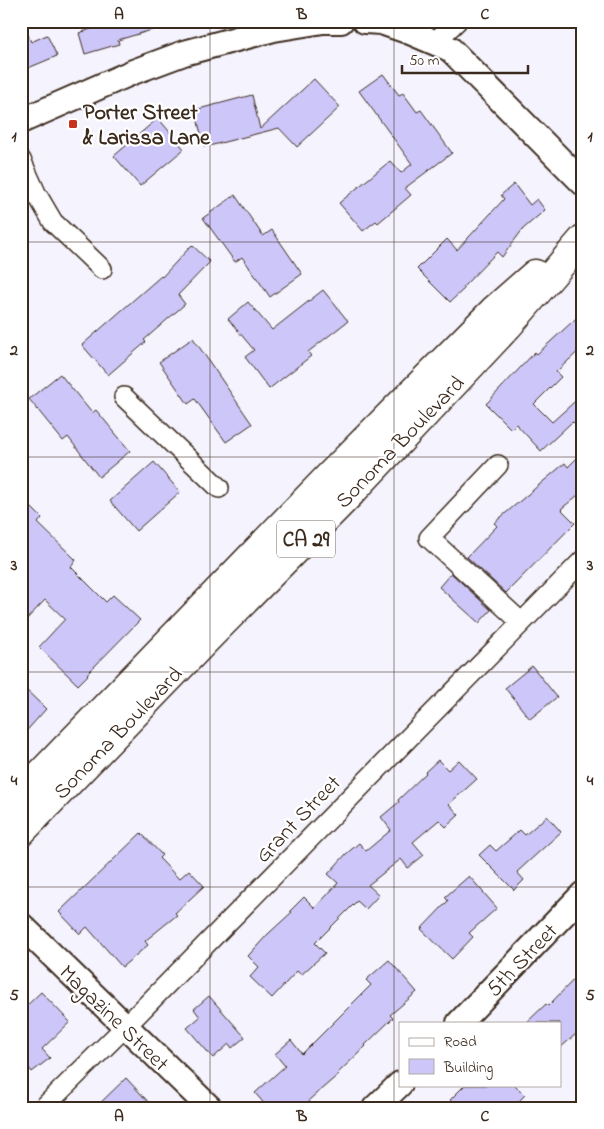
<svg xmlns="http://www.w3.org/2000/svg" width="604" height="1129" font-family="'Indie Flower',sans-serif">
<style>
.building{fill:#cdc6f9;stroke:#3b2a1e}
.lines{fill:none;stroke-linecap:round;stroke-linejoin:round}
.minor-casing{stroke:#3b2a1e;stroke-width:22}
.tertiary-casing{stroke:#3b2a1e;stroke-width:28}
.primary-casing{stroke:#3b2a1e;stroke-width:31}
.minor{stroke:#fff;stroke-width:19}
.tertiary{stroke:#fff;stroke-width:24}
.primary{stroke:#fff;stroke-width:28}
.grid{fill:none;stroke:#3b2a1e;stroke-width:1;stroke-opacity:0.55}
.poi-dot{fill:#c8321e;stroke:#fff;stroke-width:2}
.labels{text-anchor:middle;stroke-width:4.5;stroke-linejoin:round;paint-order:stroke}
.shield{fill:#fff;stroke:#766a62;stroke-width:1}
.shield-label{font-size:21px;font-weight:bold;fill:#3b2a1e}
.poi-label{font-size:22px;font-weight:bold;fill:#3b2a1e;stroke:#fff;text-anchor:start}
.street-label{font-size:22px;fill:#3b2a1e;stroke:#fff}
.neatline{fill:none;stroke:#3b2a1e;stroke-width:2}
.grid-label{font-size:16px;text-anchor:middle;font-weight:bold;fill:#3b2a1e}
</style>
<rect width="100%" height="100%" fill="#f5f4fe"/>
<filter id="ink" filterUnits="userSpaceOnUse"><feTurbulence type="fractalNoise" baseFrequency=".02" numOctaves="2"/><feDisplacementMap in="SourceGraphic" scale="10" xChannelSelector="R" yChannelSelector="G"/><feConvolveMatrix kernelMatrix="1 2 1 2 8 2 1 2 1" color-interpolation-filters="sRGB"/></filter>
<g filter="url(#ink)">
<path class="building" d="M22,21L31,42L47,35L57,56L21,71Z
M89,21H169V25L118,40L119,44L85,54L79,33L91,29Z
M383,74L399,95L403,93L417,112L421,110L452,153L405,188L411,195L378,223L376,221L363,231L339,203L390,161L401,173L412,164L359,91Z
M314,79L340,107L297,147L279,128L209,146H204L195,110L252,95L260,129Z
M158,118L184,149L140,186L114,156Z
M514,184L530,205L537,199L545,210L523,229L502,257L497,252L463,287L465,288L450,302L417,269L447,239L457,250L504,199L501,195Z
M235,195L263,236L272,230L302,274L270,297L242,257L235,262L203,218Z
M192,245L210,262L178,295L185,304L144,340L146,342L108,375L82,345L161,276L162,277Z
M323,290L348,321L308,352L311,356L269,389L245,357L254,350L228,319L248,302L272,330Z
M583,312V347L556,372L561,377L534,404L552,422L583,394V414L573,423L572,422L541,451L516,424L511,429L486,404L535,352L537,354Z
M193,338L252,424L226,442L195,399L188,404L159,362Z
M60,374L92,413L96,410L130,451L99,477L68,437L63,441L29,399Z
M583,452V491L561,509L575,523L506,593L467,557L497,526L494,523L565,463L568,467Z
M154,462L180,492L136,531L110,501Z
M21,497L42,518L38,523L76,560L71,567L106,602L113,595L140,620L87,674L88,675L78,685L39,647L65,619L45,600L21,625Z
M451,573L491,610L479,623L439,587Z
M532,666L557,697L530,719L505,688Z
M21,685L46,709L21,737Z
M438,760L448,770L459,760L477,779L449,804L459,815L446,827L439,820L413,842L424,855L408,868L401,859L368,885L379,895L366,909L357,901L315,943L325,953L301,975L297,971L272,998L250,977L259,967L248,956L268,934L292,912L290,911L304,897L315,908L329,893L338,883L328,874L346,854L359,843L366,851L391,830L381,817L399,802L398,800L426,773L425,772Z
M547,816L561,832L517,872L524,880L514,890L479,855L490,845L496,851L520,830L525,835Z
M141,833L162,855L159,858L179,879L189,870L204,886L175,913L177,915L145,941L148,945L122,967L87,927L80,934L59,912Z
M469,876L497,908L469,933L473,937L452,959L421,929L448,901L445,897Z
M389,960L417,992L390,1015L393,1018L365,1045L366,1046L338,1073L339,1074L309,1100L310,1102L304,1108H268L255,1093L285,1066L275,1054L291,1040L302,1054L371,985L366,980Z
M583,970V1028L560,1048V1023H526L546,1004L548,1006Z
M41,992L70,1022L42,1049L50,1058L32,1072L21,1058V1027L28,1022L21,1015V1011Z
M209,996L245,1037L232,1048L229,1044L213,1058L187,1028L200,1017L194,1009Z
M126,1078L154,1108H95Z
M465,1085H515L525,1095L514,1106L511,1102L504,1108H458L450,1100Z"/>
<g class="lines">
<defs>
<path id="minor" d="M435,42L457,21
M21,160L36,193L53,222L102,269
M124,397L219,488
M498,465L429,538L521,622
M43,1108L125,1027L583,560"/>
<path id="tertiary" d="M365,21L381,22L410,32L450,49L583,183
M21,121L133,72L184,53L274,29L323,21H341
M21,925L210,1108
M459,1023L583,894
M375,1108L400,1084"/>
<path id="primary" d="M21,794L332,473L494,310L535,274
M21,832L207,639L352,492L508,326L583,239"/>
</defs>
<use href="#minor" class="minor-casing"/>
<use href="#tertiary" class="tertiary-casing"/>
<use href="#primary" class="primary-casing"/>
<use href="#minor" class="minor"/>
<use href="#tertiary" class="tertiary"/>
<use href="#primary" class="primary"/>
</g>
</g>
<path class="grid" d="M210,21V1108M394,21V1108M21,242H583M21,457H583M21,672H583M21,887H583"/>
<rect class="poi-dot" x="68" y="119" width="10" height="10" rx="2.5"/>
<g class="labels">
<rect class="shield" x="277" y="520.5" width="58" height="37" rx="4"/>
<g class="shield-label">
<text x="306" y="546">CA 29</text>
</g>
<g class="poi-label">
<text x="83" y="119">Porter Street<tspan x="83" dy="25">&amp; Larissa Lane</tspan></text>
</g>
<g class="street-label">
<text transform="translate(399 441) rotate(-46)" y="8">Sonoma Boulevard</text>
<text transform="translate(117 732) rotate(-46)" y="8">Sonoma Boulevard</text>
<text transform="translate(297 818) rotate(-46)" y="8">Grant Street</text>
<text transform="translate(521 959) rotate(-46)" y="8">5th Street</text>
<text transform="translate(115 1017) rotate(44)" y="8">Magazine Street</text>
</g>
</g>
<rect width="604" height="1129" fill="none" stroke="#fff" stroke-width="55"/>
<rect x="399" y="1022" width="162" height="65" fill="#ffffff" stroke="#b1aaa5"/>
<rect x="409" y="1038" width="25" height="8" fill="#ffffff" stroke="#b1aaa5"/>
<text x="444" y="1046" font-size="15" fill="#3b2a1e">Road</text>
<rect x="409" y="1059" width="25" height="15" fill="#cdc6f9" stroke="#b1aaa5"/>
<text x="444" y="1072" font-size="15" fill="#3b2a1e">Building</text>
<path d="M402 65v8h126v-8" fill="none" stroke="#3b2a1e" stroke-width="2.5"/>
<text x="409" y="65" font-size="15" fill="#3b2a1e" stroke="#ffffff" stroke-width="4" paint-order="stroke">50 m</text>
<rect x="28" y="28" width="548" height="1074" class="neatline"/>
<g class="grid-label">
<text x="119" y="19">A</text>
<text x="302" y="19">B</text>
<text x="485" y="19">C</text>
<text x="14" y="141">1</text>
<text x="590" y="141">1</text>
<text x="14" y="355">2</text>
<text x="590" y="355">2</text>
<text x="14" y="570">3</text>
<text x="590" y="570">3</text>
<text x="14" y="785">4</text>
<text x="590" y="785">4</text>
<text x="14" y="1000">5</text>
<text x="590" y="1000">5</text>
<text x="119" y="1121">A</text>
<text x="302" y="1121">B</text>
<text x="485" y="1121">C</text>
</g>
</svg>
